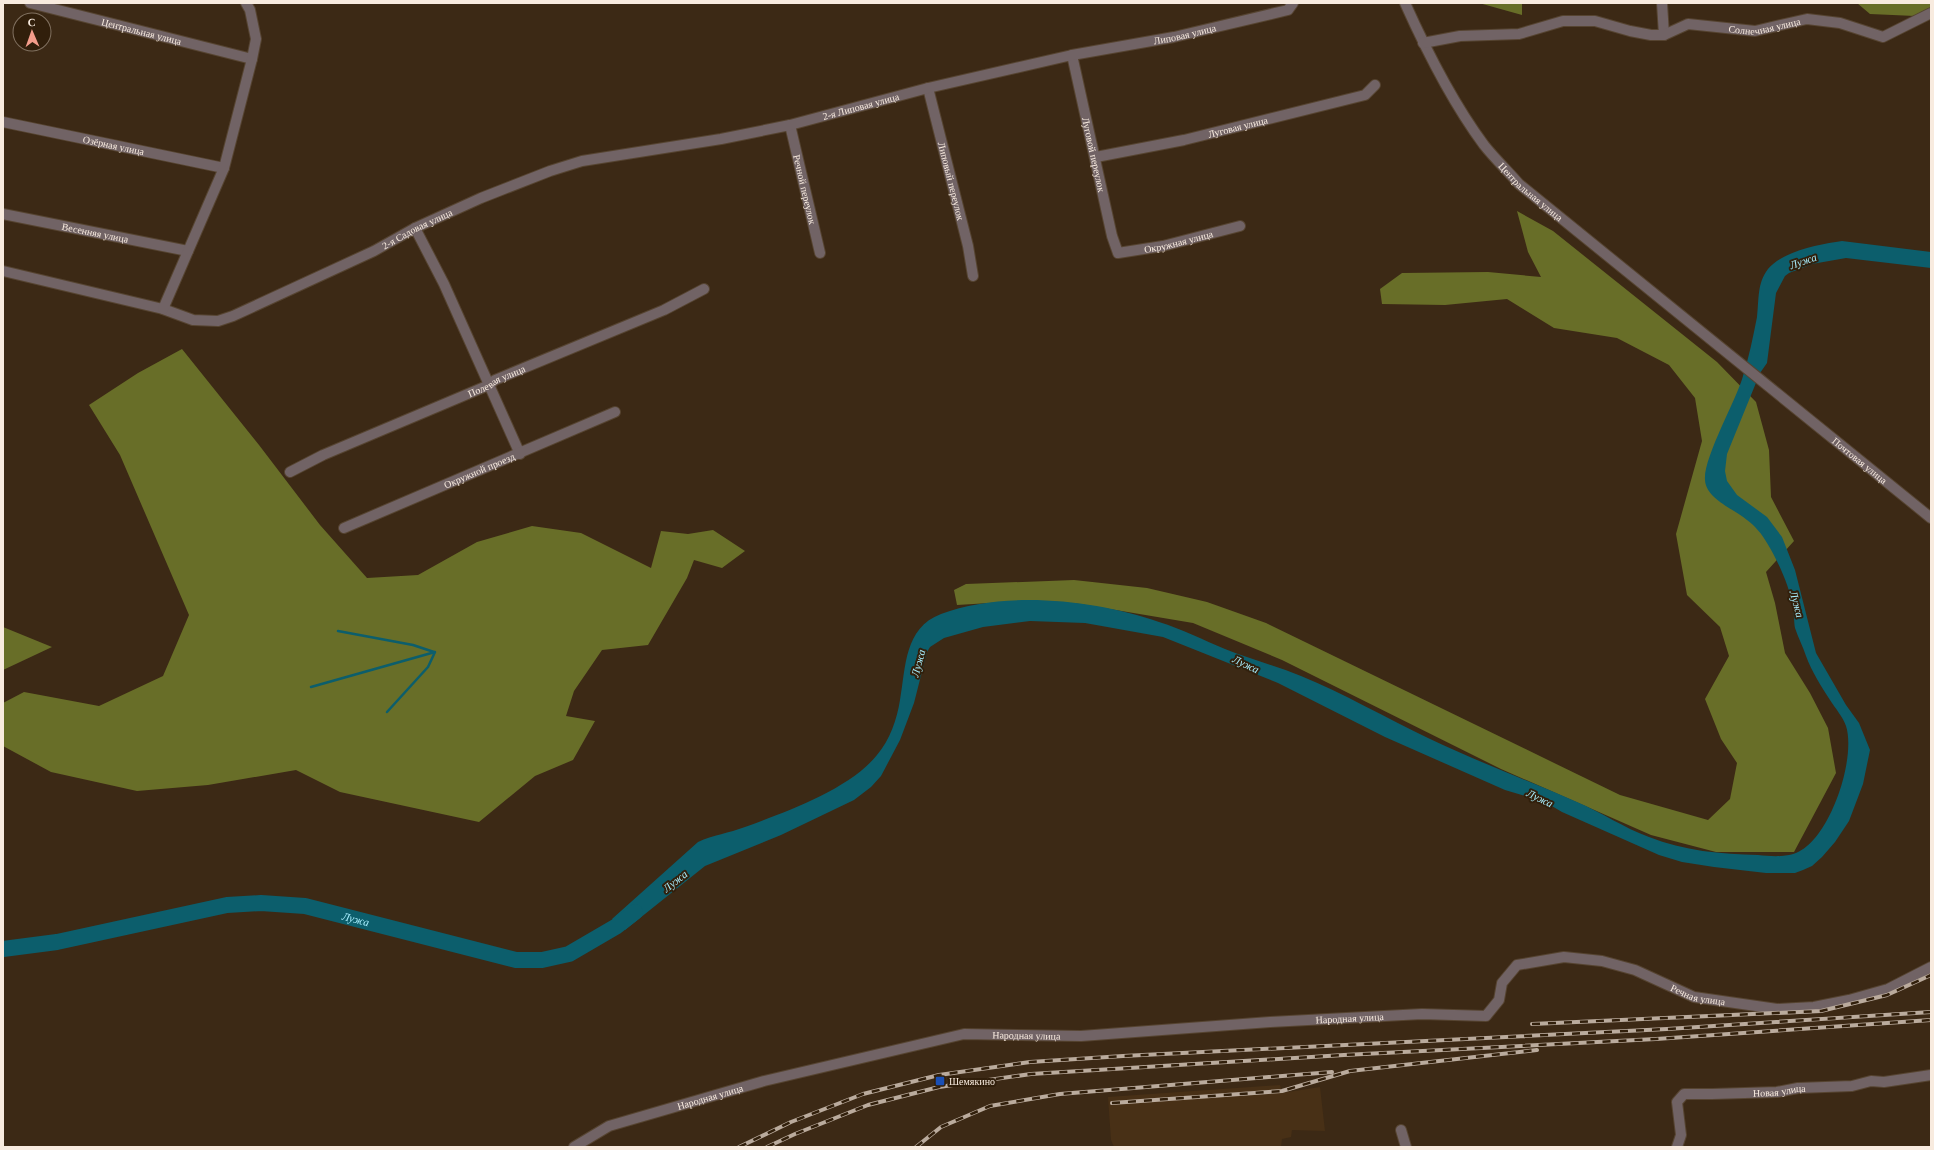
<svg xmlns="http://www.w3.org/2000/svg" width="1934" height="1150" font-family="Georgia,serif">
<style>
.built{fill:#483016}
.forest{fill:#686e28}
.water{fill:#0c5e6c}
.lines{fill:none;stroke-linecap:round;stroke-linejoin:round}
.stream{stroke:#0c5e6c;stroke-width:2.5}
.river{stroke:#0c5e6c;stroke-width:16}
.minor-casing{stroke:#564431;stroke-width:12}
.minor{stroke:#716365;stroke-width:10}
.rail-casing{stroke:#baab9d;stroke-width:4}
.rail{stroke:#311f0b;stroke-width:2.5;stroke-dasharray:8;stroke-linecap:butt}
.transit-dot{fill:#1a4fb4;stroke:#311f0b;stroke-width:1.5}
.labels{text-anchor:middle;stroke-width:4;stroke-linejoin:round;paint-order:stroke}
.street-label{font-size:10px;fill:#f8ebdf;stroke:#311f0b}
.poi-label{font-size:10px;fill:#f8ebdf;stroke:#311f0b;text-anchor:start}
.water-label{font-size:11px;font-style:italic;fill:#a8efff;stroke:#311f0b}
</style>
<rect width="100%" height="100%" fill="#3c2915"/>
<path class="built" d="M1280,1085L1282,1093L1320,1087L1325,1131L1292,1130L1291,1137L1282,1139L1281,1147H1114L1111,1140L1108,1097Z"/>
<path class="forest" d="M1479,3H1522V15Z
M1857,3H1931V8L1915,16L1870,14Z
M1517,211L1553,231L1717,362L1756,402L1769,450L1771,497L1794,541L1766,572L1775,603L1785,653L1810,693L1828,728L1836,773L1794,852H1716L1651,835L1501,769L1282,660L1193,623L1080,604L1060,602L1022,601L957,605L954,590L966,584L1074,580L1147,588L1207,602L1266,623L1620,795L1708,820L1730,799L1737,763L1721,739L1705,699L1729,656L1720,627L1687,595L1676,534L1702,441L1695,398L1669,365L1617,338L1554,328L1507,299L1445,305L1382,304L1380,289L1402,273L1488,272L1541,277L1528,252Z
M182,349L259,445L320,525L367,578L418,575L477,542L532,526L581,533L651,568L661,531L688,534L713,530L745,551L722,568L694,560L687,578L648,645L602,650L574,691L566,716L595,721L573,760L535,776L479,822L340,792L296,770L208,785L137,791L51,772L3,746V703L24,692L99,706L163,676L189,615L120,455L89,405L138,373Z
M3,627L52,647L3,670Z"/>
<path class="water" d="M1842,241L1931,252V268L1846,258L1812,264L1789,273L1785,276L1776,293L1767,363L1760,373L1727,454L1725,471L1727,481L1737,495L1767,517L1782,537L1795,570L1816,653L1846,705L1859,723L1870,750L1863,784L1849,821L1835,842L1822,857L1812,866L1803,870L1795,873H1766L1714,867L1682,862L1659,855L1562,812L1545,802L1505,790L1385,737L1278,683L1163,637L1085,623L1030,621L983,627L944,638L930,647L927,652L914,703L900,740L881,776L871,787L854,800L781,835L705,866L625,930L612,919L698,842C713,835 729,833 745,827C786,812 850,789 877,755C890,740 897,719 900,700C906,667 904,628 941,614C1006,590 1095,600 1159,622C1182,629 1203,640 1225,649C1250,659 1276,666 1301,676C1343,693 1386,718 1428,738C1476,761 1527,780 1577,802C1601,812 1624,828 1649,837C1684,851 1721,854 1758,855C1768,856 1779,857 1789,855C1827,850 1857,760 1846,726C1843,717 1835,708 1830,700C1821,686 1812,672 1806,656C1803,647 1798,637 1795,628C1794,623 1794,613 1793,608C1790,587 1778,561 1767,543C1762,534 1755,526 1747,520C1734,509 1706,499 1705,480C1703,458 1736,401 1743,376C1749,357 1753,337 1757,317C1759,300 1757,283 1768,269C1783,251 1820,244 1842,241Z"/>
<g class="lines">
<path class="stream" d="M338,631L413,645L434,652
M311,687L435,652L428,667L387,712"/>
<path class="river" id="s1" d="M3,949L57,942L227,905L261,903L305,906L516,960H542L569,954L617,926L635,912"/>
<defs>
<g id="minor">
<path id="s2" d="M30,3L252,59"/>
<path id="s3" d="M1405,3C1427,52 1452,102 1484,145C1495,159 1508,171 1519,184L1931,518"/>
<path d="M1662,3L1664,35"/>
<path id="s4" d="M1423,43L1460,36L1519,34L1563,21H1595L1630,31L1651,35H1664L1688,24L1755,31L1807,19L1840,23L1883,37L1931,13"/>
<path id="s5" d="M1072,55L1112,236L1118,253L1163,246L1240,226"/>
<path id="s6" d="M928,88L968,246L973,276"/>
<path id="s7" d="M3,122L224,168"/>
<path id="s8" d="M790,125L820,253"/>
<path id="s9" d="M1096,157L1184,140L1365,95L1375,85"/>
<path id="s10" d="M3,214L188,251"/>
<path d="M415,228L444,284L520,454"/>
<path id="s11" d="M3,271L163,309L193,320L218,321L233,316L374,251L415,228L481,198L550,171L582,161L721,139L790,125L928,88L1072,55L1174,37L1288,10L1293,3"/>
<path d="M163,309L224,168L252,59L256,39L250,10L246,3"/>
<path id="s12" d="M290,472L323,455L489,385L495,380L664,310L704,289"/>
<path id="s13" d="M344,528L615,412"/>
<path d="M1401,1130L1406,1147"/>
<path id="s14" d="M574,1147L609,1126L764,1081L964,1034L1081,1036L1270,1022L1422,1014L1486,1016L1499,1000L1502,983L1517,965L1564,957L1602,961L1635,970L1694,997L1777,1009L1814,1007L1849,1000L1888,989L1931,967"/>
<path id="s15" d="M1677,1147L1681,1135L1677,1102L1684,1094H1712L1777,1092L1798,1088L1852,1086L1871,1081L1884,1082L1931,1075"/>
</g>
</defs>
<use href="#minor" class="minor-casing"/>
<use href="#minor" class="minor"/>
<defs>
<path id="rail" d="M1532,1024L1821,1011L1887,995L1931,975
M1112,1103L1282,1091L1350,1071L1537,1050
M739,1147L791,1122L863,1094L939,1075L1030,1062L1123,1056L1667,1029L1931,1012
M767,1147L795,1134L868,1105L939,1087L1031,1074L1344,1055L1656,1039L1931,1020
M916,1147L941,1127L990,1106L1060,1094L1332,1072"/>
</defs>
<use href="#rail" class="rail-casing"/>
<use href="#rail" class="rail"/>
</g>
<rect class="transit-dot" x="935" y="1076" width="10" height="10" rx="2"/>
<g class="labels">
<g class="street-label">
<text dy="4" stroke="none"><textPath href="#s4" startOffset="349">Солнечная улица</textPath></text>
<text dy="4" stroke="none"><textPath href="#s2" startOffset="115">Центральная улица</textPath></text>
<text dy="4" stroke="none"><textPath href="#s11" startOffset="1236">Липовая улица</textPath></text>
<text dy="4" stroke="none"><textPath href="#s11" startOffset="904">2-я Липовая улица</textPath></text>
<text dy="4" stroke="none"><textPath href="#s9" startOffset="145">Луговая улица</textPath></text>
<text dy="4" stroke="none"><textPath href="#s7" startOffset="113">Озёрная улица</textPath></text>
<text dy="4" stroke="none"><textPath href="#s5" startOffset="102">Луговой переулок</textPath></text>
<text dy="4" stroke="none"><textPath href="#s6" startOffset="96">Липовый переулок</textPath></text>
<text dy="4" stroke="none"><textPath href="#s8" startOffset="66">Речной переулок</textPath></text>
<text dy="4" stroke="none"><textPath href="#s3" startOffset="229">Центральная улица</textPath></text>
<text dy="4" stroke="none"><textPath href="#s11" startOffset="441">2-я Садовая улица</textPath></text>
<text dy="4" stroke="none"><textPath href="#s10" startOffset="94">Весенняя улица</textPath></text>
<text dy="4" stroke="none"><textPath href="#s5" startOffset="265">Окружная улица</textPath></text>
<text dy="4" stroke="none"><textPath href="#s12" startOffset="226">Полевая улица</textPath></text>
<text dy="4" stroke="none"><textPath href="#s3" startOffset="654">Почтовая улица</textPath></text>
<text dy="4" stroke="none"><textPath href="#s13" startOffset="147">Окружной проезд</textPath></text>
<text dy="4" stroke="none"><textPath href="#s14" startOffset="1180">Речная улица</textPath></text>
<text dy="4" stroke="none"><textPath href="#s14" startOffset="794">Народная улица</textPath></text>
<text dy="4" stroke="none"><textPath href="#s14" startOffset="470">Народная улица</textPath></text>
<text dy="4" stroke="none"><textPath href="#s15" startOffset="152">Новая улица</textPath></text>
<text dy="4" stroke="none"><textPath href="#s14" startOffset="146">Народная улица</textPath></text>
</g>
<g class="poi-label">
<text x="949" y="1085">Шемякино</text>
</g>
<g class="water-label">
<text transform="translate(1803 261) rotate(-19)" y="4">Лужа</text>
<text transform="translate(1797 604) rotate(75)" y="4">Лужа</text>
<text transform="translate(918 663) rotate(-75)" y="4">Лужа</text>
<text transform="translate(1246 664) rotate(25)" y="4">Лужа</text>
<text transform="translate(1540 798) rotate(25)" y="4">Лужа</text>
<text transform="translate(675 881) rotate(-38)" y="4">Лужа</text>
<text dy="4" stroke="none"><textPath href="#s1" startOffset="359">Лужа</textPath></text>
</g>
</g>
<rect width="1934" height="1150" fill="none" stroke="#f8ebdf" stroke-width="8"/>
<g transform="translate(32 32) rotate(358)"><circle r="19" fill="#311f0b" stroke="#817160"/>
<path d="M0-3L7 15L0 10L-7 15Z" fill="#f49d8b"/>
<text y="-6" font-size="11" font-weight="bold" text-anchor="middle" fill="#f8ebdf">С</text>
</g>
</svg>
